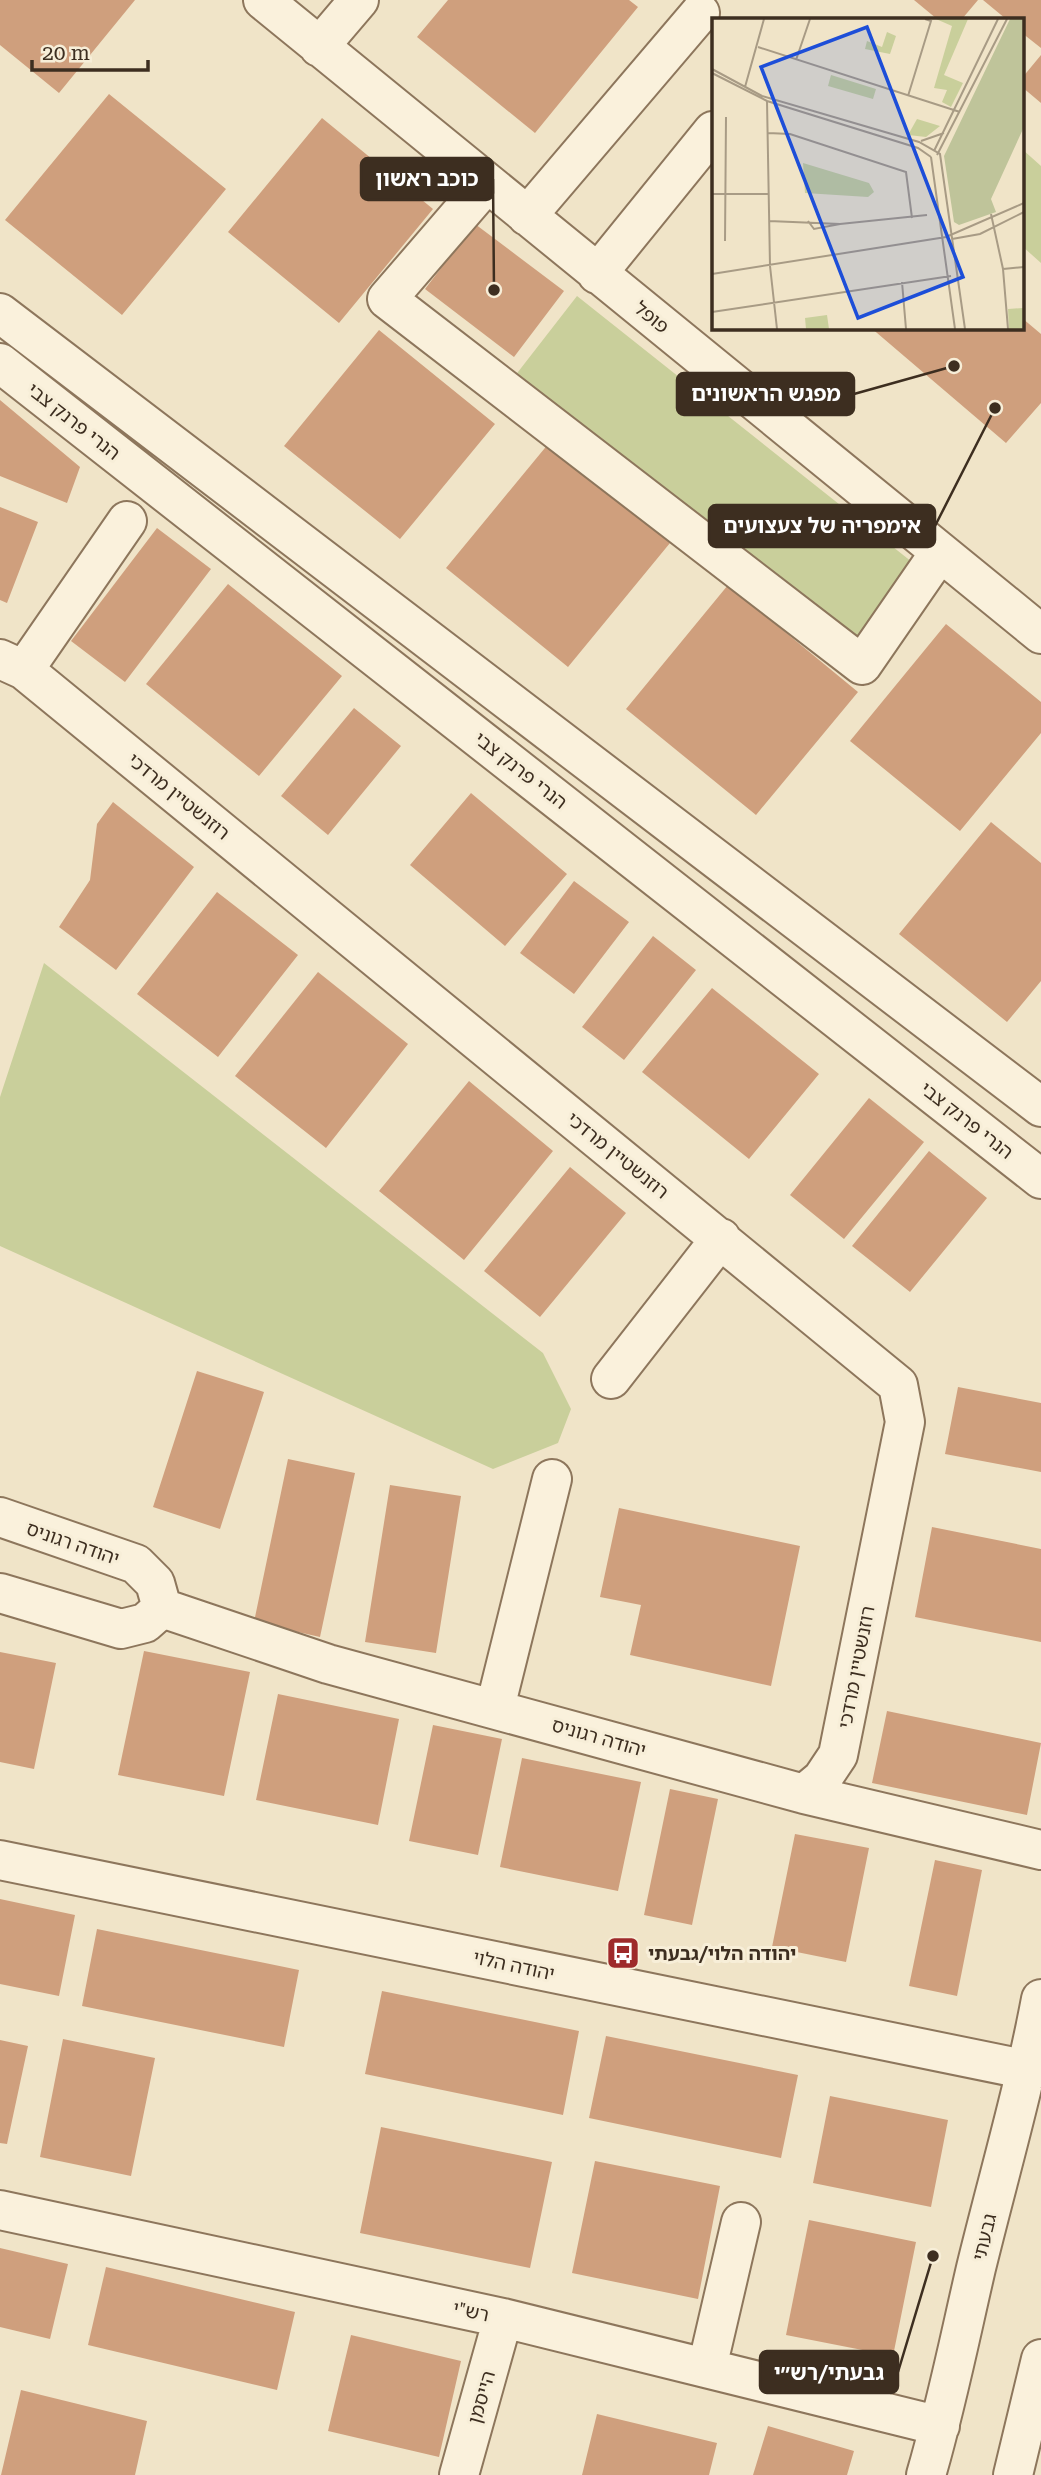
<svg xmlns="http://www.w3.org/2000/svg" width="1041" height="2475" font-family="'Roboto Serif','Noto Sans Hebrew',serif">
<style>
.green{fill:#c9cf9b}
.building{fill:#cf9f7d}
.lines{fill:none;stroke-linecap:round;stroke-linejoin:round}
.minor-casing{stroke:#8d765c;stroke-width:42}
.minor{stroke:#faf1dc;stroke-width:38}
.labels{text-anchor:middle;stroke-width:6;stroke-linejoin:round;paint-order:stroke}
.street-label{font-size:19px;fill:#3d2e20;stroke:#f7eed8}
.poi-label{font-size:19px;font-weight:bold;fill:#3d2e20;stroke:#f7eed8;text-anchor:start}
.inset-road{fill:none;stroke:#a89b85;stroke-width:2}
.view{fill:#1d4ed8;fill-opacity:0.15;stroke:#1d4ed8;stroke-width:3.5}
.inset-edge{fill:none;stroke:#3d2e20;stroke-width:3.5}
.leader{fill:none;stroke:#3d2e20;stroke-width:2.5}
.callout-dot{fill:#3d2e20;stroke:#f7eed8;stroke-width:2.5}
.callout{fill:#3d2e20;stroke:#3d2e20;stroke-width:2.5}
.callout-label{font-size:21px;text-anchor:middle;font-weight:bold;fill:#fff}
</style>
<rect width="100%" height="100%" fill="#f0e4c8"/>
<path class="green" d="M1022,149L1041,166V263L1022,246Z
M577,296L917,566L854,639L511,381Z
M44,963L543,1353L571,1409L558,1443L493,1469L0,1246V1097Z"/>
<path class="building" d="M0,0H135L59,93L0,45Z
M448,0H629L638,7L535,133L417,37Z
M914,0H978L962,19H937Z
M983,0H1041V48L1022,33V19H1006Z
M1041,55V103L1022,87V78Z
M109,94L226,189L122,315L5,220Z
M322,118L433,209L339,323L228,232Z
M475,224L564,291L514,357L425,289Z
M1022,318L1041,334V403L1006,443L870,327H1022Z
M379,330L495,424L400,539L284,446Z
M0,400L80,467L67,503L0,476Z
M549,443L670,543L568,667L446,568Z
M0,507L38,522L7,603L0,600Z
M157,528L211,569L125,682L71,641Z
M228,584L342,676L259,776L146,684Z
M728,585L858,692L756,815L626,709Z
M946,624L1041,702V733L960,831L850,741Z
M354,708L401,746L328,835L281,796Z
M471,793L567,874L505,946L410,865Z
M113,802L194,867L116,970L59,927L90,880L97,824Z
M991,822L1041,863V981L1007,1022L899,934Z
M574,881L629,922L574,994L520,953Z
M217,892L298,955L218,1057L137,994Z
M653,936L696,970L624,1060L582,1027Z
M318,972L408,1044L326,1148L235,1076Z
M712,988L819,1074L749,1159L642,1072Z
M469,1081L553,1151L464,1260L379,1191Z
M869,1098L924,1142L844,1239L790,1195Z
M929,1151L987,1198L910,1292L852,1246Z
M570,1167L626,1213L540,1317L484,1271Z
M197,1371L264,1392L220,1529L153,1507Z
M958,1387L1041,1403V1472L945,1454Z
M288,1459L355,1473L320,1637L254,1622Z
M390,1485L461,1496L436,1653L365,1642Z
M619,1508L800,1546L771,1686L630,1655L641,1605L600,1597Z
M932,1527L1041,1549V1642L915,1617Z
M144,1651L250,1672L224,1796L118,1775Z
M0,1652L56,1663L34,1769L0,1762Z
M278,1694L399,1719L378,1825L256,1800Z
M887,1711L1041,1743L1027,1815L872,1783Z
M433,1725L502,1739L478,1855L409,1841Z
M522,1758L641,1782L618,1891L500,1867Z
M670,1789L718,1799L692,1925L644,1915Z
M795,1834L869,1848L846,1962L772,1947Z
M935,1860L982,1870L957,1996L909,1986Z
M0,1899L75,1915L59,1996L0,1984Z
M97,1929L299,1970L284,2047L82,2006Z
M382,1991L579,2031L563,2115L365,2074Z
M606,2036L798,2075L781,2158L589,2118Z
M63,2039L155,2058L131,2176L40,2157Z
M0,2040L28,2046L7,2144L0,2143Z
M830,2096L948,2120L931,2207L813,2183Z
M381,2127L552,2162L530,2268L360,2233Z
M595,2161L720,2186L698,2299L572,2273Z
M809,2220L916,2242L893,2356L786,2335Z
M0,2248L68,2264L50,2339L0,2327Z
M106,2267L295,2312L277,2390L88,2345Z
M351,2335L461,2361L439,2457L328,2431Z
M21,2390L147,2421L135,2475H1Z
M597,2414L717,2443L709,2475H582Z
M768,2426L854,2451L847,2475H753Z"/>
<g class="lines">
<defs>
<path id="minor" d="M263,0L1041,634
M319,47L359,0
M487,183L387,299L862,665L940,552
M527,216L700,13
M597,274L713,131
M0,313L1041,1107
M0,363L1041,1179
M0,659L24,670L898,1385L905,1422L838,1755L822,1779L804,1794
M24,670L127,521
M611,1379L721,1238
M0,1517L136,1564L155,1583L162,1608
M0,1593L121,1629L145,1623L162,1608
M162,1608L328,1664L804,1794L1041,1850
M495,1708L552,1479
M0,1860L1028,2070L1041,2068
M0,2210L503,2318L940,2426
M707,2368L741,2222
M459,2475L503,2318
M926,2475C946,2407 960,2337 976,2268C998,2178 1024,2090 1041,1999
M1013,2475L1041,2359"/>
</defs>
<use href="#minor" class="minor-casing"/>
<use href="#minor" class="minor"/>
</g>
<defs>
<symbol id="bus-square" viewBox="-11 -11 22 22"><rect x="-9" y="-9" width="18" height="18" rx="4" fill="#9e2a2b" stroke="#f7eed8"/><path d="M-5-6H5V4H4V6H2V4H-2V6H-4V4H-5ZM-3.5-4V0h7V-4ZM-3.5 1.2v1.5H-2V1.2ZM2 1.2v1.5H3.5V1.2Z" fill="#fff"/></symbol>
</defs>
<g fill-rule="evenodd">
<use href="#bus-square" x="604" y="1934" width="38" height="38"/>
</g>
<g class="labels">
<g class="street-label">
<text transform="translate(652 317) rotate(39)" y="7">פופל</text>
<text transform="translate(74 421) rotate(38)" y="7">הנרי פרנק צבי</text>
<text transform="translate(521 770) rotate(38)" y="7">הנרי פרנק צבי</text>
<text transform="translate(179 796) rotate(39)" y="7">רוזנשטיין מרדכי</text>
<text transform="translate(967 1120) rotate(38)" y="7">הנרי פרנק צבי</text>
<text transform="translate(618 1155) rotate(39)" y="7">רוזנשטיין מרדכי</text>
<text transform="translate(73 1543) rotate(19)" y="7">יהודה רגוניס</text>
<text transform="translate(856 1667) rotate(-79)" y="7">רוזנשטיין מרדכי</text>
<text transform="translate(599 1737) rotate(16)" y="7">יהודה רגוניס</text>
<text transform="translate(514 1965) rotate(12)" y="7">יהודה הלוי</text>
<text transform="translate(984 2237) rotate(-76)" y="7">גבעתי</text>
<text transform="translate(471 2311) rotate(12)" y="7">רש"י</text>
<text transform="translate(481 2397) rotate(-74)" y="7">הייסמן</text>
</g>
<g class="poi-label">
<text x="648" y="1960">יהודה הלוי/גבעתי</text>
</g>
</g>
<g transform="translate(712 18)">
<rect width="312" height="312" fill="#f0e4c8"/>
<path d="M224,1H256L232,57L251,65L239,89L230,84L235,72L222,70L240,8ZM175,14L184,18L178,36L153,31L155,23L170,29ZM119,57L164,71L161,81L116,68ZM205,101L228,108L214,119L196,117ZM91,145L157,165L162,174L156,179L93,175ZM311,290V311H297L296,291ZM115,297L117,311H94L93,300Z" fill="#c9cf9b"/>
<path d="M298,1H311V111L279,181L284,194L247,207L242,204L232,138Z" fill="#bfc49a"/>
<path class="inset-road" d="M46,29L248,94M84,42L98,1M0,51L50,78L207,124L228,136L253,311M0,55L55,83L206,130L219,139M33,69L52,1M196,78L219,3L213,1M55,83L58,248L65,311M56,115L78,116L194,154L200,200M209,123L232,115M222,133L286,1M225,137L295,1M219,139L243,311M0,176H57M279,196L291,251L296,311M57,203L128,206L215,197M96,203L102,211L128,206M240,221L268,216L312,194M13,223L14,99M291,251L312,249M0,256L234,219L312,185M190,264L194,311M0,294L239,258"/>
<path class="view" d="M155,9L251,259L146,300L49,49Z"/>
<rect width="312" height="312" class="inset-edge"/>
</g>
<path class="leader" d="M494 290L493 179M954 366L854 394M995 408L935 526M933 2256L898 2372"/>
<g class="callout-dot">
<circle cx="494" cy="290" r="7"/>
<circle cx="954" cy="366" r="7"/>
<circle cx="995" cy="408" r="7"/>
<circle cx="933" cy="2256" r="7"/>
</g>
<g class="callout">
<rect x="361" y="158" width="132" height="42" rx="7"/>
<rect x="677" y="373" width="177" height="42" rx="7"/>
<rect x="709" y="505" width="226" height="42" rx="7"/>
<rect x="760" y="2351" width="138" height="42" rx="7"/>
</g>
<g class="callout-label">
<text x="427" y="186">כוכב ראשון</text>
<text x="766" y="401">מפגש הראשונים</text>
<text x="822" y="533">אימפריה של צעצועים</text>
<text x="829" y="2380">גבעתי/רש״י</text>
</g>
<path d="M32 60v10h116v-10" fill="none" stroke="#3d2e20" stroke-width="3.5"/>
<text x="42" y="60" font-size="21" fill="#3d2e20" stroke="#f7eed8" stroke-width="5" paint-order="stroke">20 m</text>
</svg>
